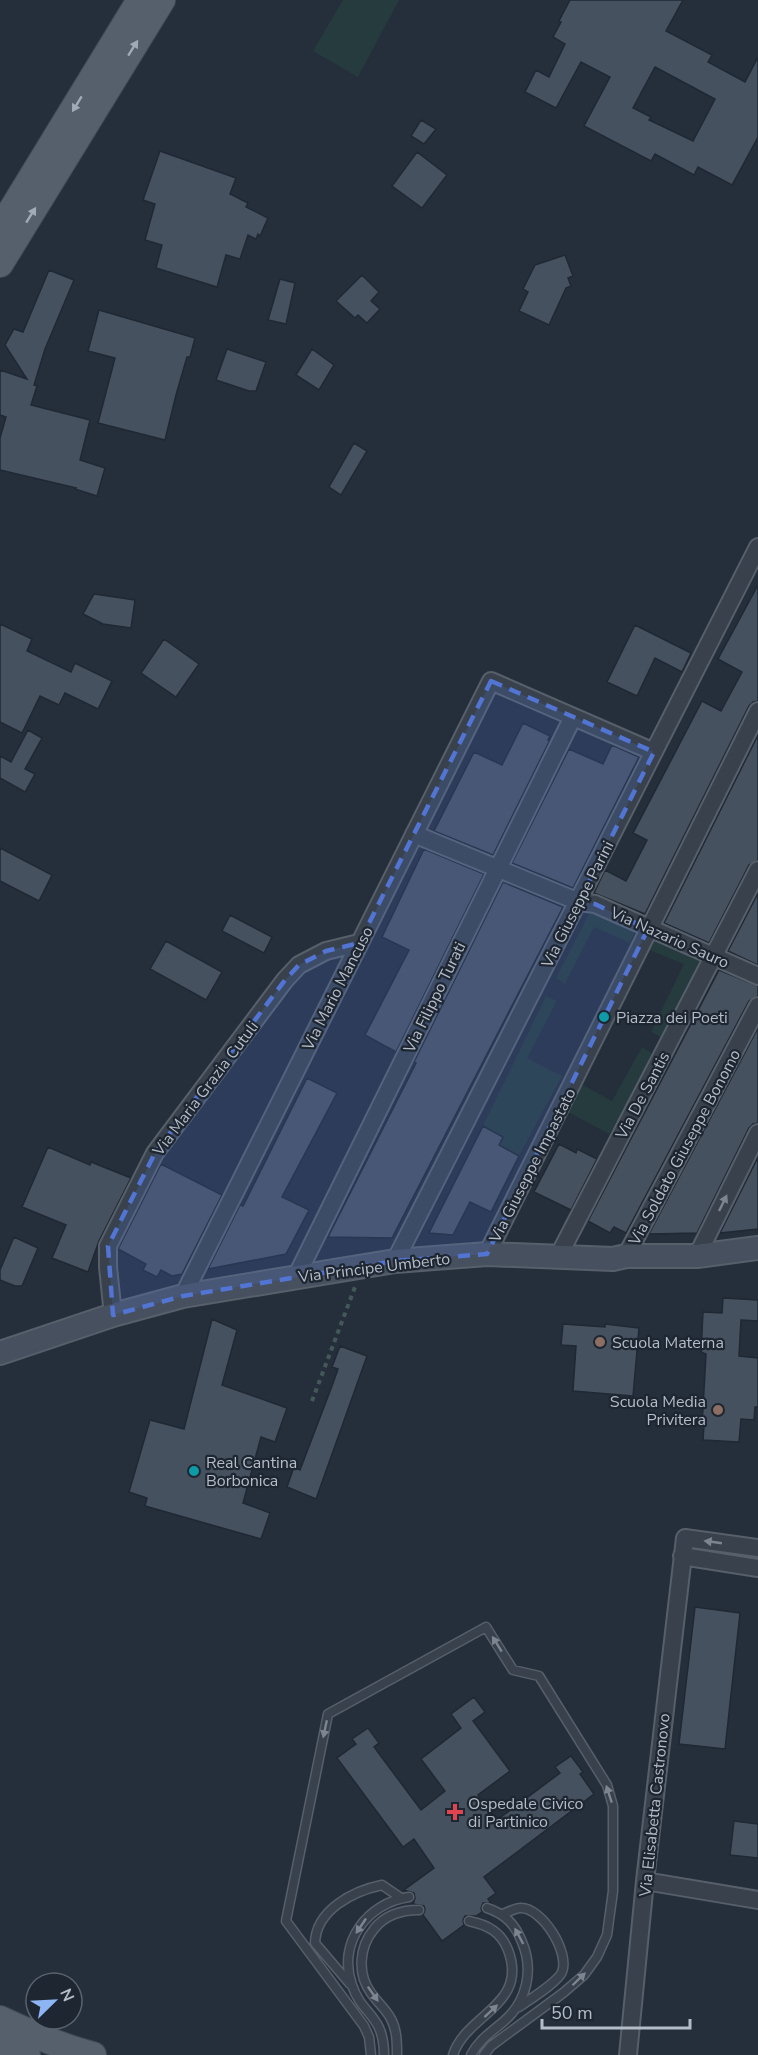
<svg xmlns="http://www.w3.org/2000/svg" width="758" height="2055" font-family="'Nunito Sans',sans-serif">
<style>
.green{fill:#263b3d}
.building{fill:#465160;stroke:#1f2833;stroke-width:1.5;fill-rule:evenodd}
.lines{fill:none;stroke-linecap:round;stroke-linejoin:round}
.lane-casing{stroke:#565f6a;stroke-width:11}
.street-casing{stroke:#565f6a;stroke-width:20}
.secondary-casing{stroke:#565f6a;stroke-width:26}
.primary-casing{stroke:#414a55;stroke-width:28}
.path{stroke:#44585a;stroke-width:4;stroke-dasharray:4.5 4.5;stroke-linecap:butt}
.lane{stroke:#38414c;stroke-width:8}
.street{stroke:#38414c;stroke-width:16}
.secondary{stroke:#47505f;stroke-width:22}
.primary{stroke:#56606c;stroke-width:26}
.oneway{fill:#a1aab6}
.oneway2{fill:#7c8590}
.marked{fill:#5274d2;fill-opacity:0.2;stroke:#5274d2;stroke-width:4.5;stroke-dasharray:12 8;stroke-linejoin:round}
.culture-dot{fill:#0f9aa8;stroke:#1d2631;stroke-width:2}
.education-dot{fill:#8d6e63;stroke:#1d2631;stroke-width:2}
.health-dot{fill:#e0444e;stroke:#1d2631;stroke-width:2}
.labels{text-anchor:middle;stroke-width:4.5;stroke-linejoin:round;paint-order:stroke}
.street-label{font-size:16px;fill:#b4bcc8;stroke:#1d2631}
.poi-label{font-size:16px;fill:#b4bcc8;stroke:#1d2631;text-anchor:start}
</style>
<rect width="100%" height="100%" fill="#252f3c"/>
<path class="green" d="M343,0H399L358,77L313,51Z
M590,912L635,931L630,943L594,927L565,984L556,978Z
M655,939L701,958L661,1037L651,1032L684,964L649,950Z
M546,996L557,1001L527,1058L562,1076L519,1156L499,1145L503,1136L483,1126Z
M642,1047L652,1053L622,1114L609,1134L568,1112L581,1084L612,1101Z"/>
<path class="building" d="M570,0H683L666,31L712,55L708,62L745,82L758,57V137L732,185L698,167L694,175L655,154L651,161L584,126L610,77L581,62L556,108L525,92L536,70L549,77L565,44L553,37L561,22L559,21ZM655,67L715,99L693,141L649,120L651,117L633,108Z
M421,120L436,129L424,144L411,136Z
M160,151L236,178L230,194L248,203L246,207L268,218L260,236L258,234L256,239L248,235L240,259L226,255L217,287L156,268L162,245L145,240L155,204L143,200Z
M417,152L447,175L422,208L392,186Z
M565,255L573,276L568,278L571,286L566,288L549,325L519,311L528,292L523,289L535,265Z
M49,270L74,280L45,349L34,385L37,386L31,405L90,420L80,460L105,468L97,496L75,489L76,488L0,470V438L6,417L0,415V370L27,379L5,345L14,329L23,332Z
M362,275L379,292L371,301L380,309L367,323L358,315L355,318L336,301Z
M280,279L295,283L286,324L268,320Z
M99,310L195,338L190,357H187L176,395L165,440L98,423L115,358L88,351Z
M227,349L266,362L256,391H249L216,380Z
M312,349L334,365L319,390L296,375Z
M354,443L367,451L341,495L329,487Z
M758,585V701L753,702L749,706L645,914L594,893L605,870L626,881L647,840L633,833L702,701L721,711L742,672L718,659Z
M94,594L135,600L131,628L103,624L83,614Z
M0,624L32,639L27,651L71,672L75,663L112,681L98,709L65,693L59,705L40,696L22,733L0,722Z
M635,625L691,653L682,672L655,658L637,696L607,682Z
M164,639L199,664L176,697L141,673Z
M523,723L550,736L548,740H550L493,855L434,831L474,752L502,765Z
M28,730L42,738L25,769L35,774L25,792L0,778V756L11,762Z
M758,735V860L749,865L709,943L664,923Z
M612,745L639,757L573,888L512,863L569,749L603,764Z
M0,848L52,875L39,901L0,881Z
M424,849L484,874L396,1052L365,1035L409,950L382,937Z
M503,882L563,907L392,1238L328,1237L416,1063L414,1062Z
M758,893V965L728,951Z
M230,915L272,937L264,953L222,931Z
M166,941L222,972L206,1000L150,969Z
M719,970L758,986V996L749,1001L626,1233L614,1227L610,1233L588,1221Z
M758,1028V1123L753,1124L749,1128L697,1233L649,1234Z
M307,1078L337,1093L282,1197L309,1210L286,1254L208,1269L240,1205L243,1206Z
M483,1126L503,1137L499,1145L519,1156L491,1212L470,1202L453,1235L429,1233Z
M559,1144L576,1153L577,1149L597,1159L571,1210L534,1192Z
M48,1147L90,1165L91,1162L131,1178L99,1241L88,1272L52,1258L66,1225L22,1207Z
M758,1157V1229L720,1233Z
M161,1164L222,1195L182,1274L172,1276L161,1270L157,1277L143,1270L146,1264L118,1249Z
M14,1237L38,1248L22,1286H15L0,1280V1270Z
M723,1298L758,1300V1321L741,1320L739,1356L758,1358V1407H755L754,1420L741,1419L739,1442L703,1440L704,1425H702L706,1354L701,1352L703,1312L722,1313Z
M212,1319L237,1330L222,1385L287,1408L275,1442L261,1437L243,1503L270,1513L261,1539L145,1506L147,1498L129,1492L150,1420L184,1429Z
M563,1324L605,1327V1324L639,1328L633,1396L573,1391L576,1346L561,1345Z
M340,1346L367,1356L316,1499L287,1487L294,1467L300,1470L332,1386L338,1369L332,1367Z
M695,1607L740,1613L725,1749L679,1744Z
M474,1697L485,1712L473,1721L510,1771L478,1795L497,1820L560,1773L555,1767L571,1756L583,1772L580,1774L594,1794L484,1877L496,1893L488,1899L491,1903H483L481,1908L482,1912L476,1916H465L463,1920L464,1925L442,1941L423,1915L425,1910L424,1906L413,1904L415,1898L414,1893L404,1890L434,1868L414,1839L403,1847L337,1758L356,1744L352,1739L368,1728L379,1743L374,1747L421,1810L445,1791L421,1759L461,1728L451,1714Z
M734,1821L758,1824V1858L730,1855Z"/>
<g class="lines">
<defs>
<path id="lane" d="M503,1914C508,1912 515,1908 521,1908C542,1908 570,1952 562,1972C558,1982 529,2000 519,2007
M350,1984L315,1943C316,1910 353,1891 382,1885L401,1898
M371,2055L369,2037L364,2026L286,1921L328,1714L486,1627L513,1670L539,1676L607,1785L613,1806V1891L607,1935L597,1957L584,1975L563,1993L491,2046L484,2055
M384,2055C384,2014 362,2016 352,1985C337,1943 367,1903 409,1897
M397,2055C397,2043 397,2030 391,2019C386,2009 377,2002 371,1993C357,1974 359,1947 374,1929C385,1915 402,1910 419,1910
M453,2055C466,2014 529,2005 508,1950C501,1932 488,1925 469,1921
M471,2055C479,2040 490,2033 503,2022C527,2002 534,1970 522,1942C515,1924 505,1914 487,1908"/>
<path id="street" d="M414,834L579,902L595,904L758,976
M487,1254L758,711
M626,1256L758,1006
M697,1256L758,1133
M558,1257L758,870
M395,1261L758,547
M296,1277L573,717
M183,1296L491,681L654,752
M113,1315L108,1267V1246L155,1153L285,980L299,965L326,951L359,943
M682,1556L758,1568
M645,1881L758,1900
M628,2055L645,1881L685,1538L758,1548"/>
<path id="secondary" d="M0,1353L113,1315L183,1296L395,1261L487,1254L613,1259L626,1256H697L758,1248"/>
<path id="primary" d="M0,229L140,0
M0,264L162,0
M0,2019C30,2033 61,2047 93,2055
M0,2042L27,2055"/>
</defs>
<use href="#lane" class="lane-casing"/>
<use href="#street" class="street-casing"/>
<use href="#secondary" class="secondary-casing"/>
<use href="#primary" class="primary-casing"/>
<path class="path" d="M312,1401L355,1287"/>
<use href="#lane" class="lane"/>
<use href="#street" class="street"/>
<use href="#secondary" class="secondary"/>
<use href="#primary" class="primary"/>
</g>
<defs><path id="oneway-solid" d="M-6-.8H1V-3.2L6.5 0L1 3.2V.8H-6Z" transform="scale(1.5)"/></defs>
<g class="oneway">
<use href="#oneway-solid" transform="translate(133 48) rotate(-58)"/>
<use href="#oneway-solid" transform="translate(77 104) rotate(121)"/>
<use href="#oneway-solid" transform="translate(31 215) rotate(-58)"/>
</g>
<g class="oneway2">
<use href="#oneway-solid" transform="translate(723 1203) rotate(-64)"/>
<use href="#oneway-solid" transform="translate(713 1542) rotate(-172)"/>
<use href="#oneway-solid" transform="translate(497 1644) rotate(-122)"/>
<use href="#oneway-solid" transform="translate(325 1729) rotate(102)"/>
<use href="#oneway-solid" transform="translate(609 1794) rotate(-108)"/>
<use href="#oneway-solid" transform="translate(361 1926) rotate(124)"/>
<use href="#oneway-solid" transform="translate(519 1936) rotate(-118)"/>
<use href="#oneway-solid" transform="translate(579 1979) rotate(-44)"/>
<use href="#oneway-solid" transform="translate(373 1994) rotate(55)"/>
<use href="#oneway-solid" transform="translate(491 2011) rotate(-43)"/>
</g>
<path class="marked" d="M491,681L654,752L579,902L595,904L648,929L487,1254L395,1261L183,1296L113,1315L108,1246L155,1153L285,980L299,965L326,951L359,943Z"/>
<g class="culture-dot">
<circle cx="604" cy="1017" r="6"/>
<circle cx="194" cy="1471" r="6"/>
</g>
<g class="education-dot">
<circle cx="600" cy="1342" r="6"/>
<circle cx="718" cy="1410" r="6"/>
</g>
<path class="health-dot" d="M452 1803h6v6h6v6h-6v6h-6v-6h-6v-6h6z"/>
<g class="labels">
<g class="street-label">
<text transform="translate(577 904) rotate(-63)" y="6">Via Giuseppe Parini</text>
<text transform="translate(670 937) rotate(24)" y="6">Via Nazario Sauro</text>
<text transform="translate(337 988) rotate(-63)" y="6">Via Mario Mancuso</text>
<text transform="translate(434 997) rotate(-64)" y="6">Via Filippo Turati</text>
<text transform="translate(205 1088) rotate(-53)" y="6">Via Maria Grazia Cutuli</text>
<text transform="translate(642 1095) rotate(-62)" y="6">Via De Santis</text>
<text transform="translate(684 1147) rotate(-62)" y="6">Via Soldato Giuseppe Bonomo</text>
<text transform="translate(532 1165) rotate(-63)" y="6">Via Giuseppe Impastato</text>
<text transform="translate(374 1267) rotate(-7)" y="6">Via Principe Umberto</text>
<text transform="translate(654 1805) rotate(-84)" y="6">Via Elisabetta Castronovo</text>
</g>
<g class="poi-label">
<text x="616" y="1023">Piazza dei Poeti</text>
<text x="612" y="1348">Scuola Materna</text>
<text x="706" y="1407" text-anchor="end">Scuola Media<tspan x="706" dy="18">Privitera</tspan></text>
<text x="206" y="1468">Real Cantina<tspan x="206" dy="18">Borbonica</tspan></text>
<text x="468" y="1809">Ospedale Civico<tspan x="468" dy="18">di Partinico</tspan></text>
</g>
</g>
<g transform="translate(54 2001) rotate(66)"><circle r="28" fill="#1d2631" stroke="#59626d" stroke-width="1.5"/>
<path d="M0-4.5L10 22L0 15L-10 22Z" fill="#8db5f4"/>
<text y="-9" font-size="16" font-weight="bold" text-anchor="middle" fill="#b4bcc8">N</text>
</g>
<path d="M542 2019v9h148v-9" fill="none" stroke="#b4bcc8" stroke-width="3"/>
<text x="551" y="2019" font-size="18" fill="#b4bcc8" stroke="#1d2631" stroke-width="4.5" paint-order="stroke">50 m</text>
</svg>
